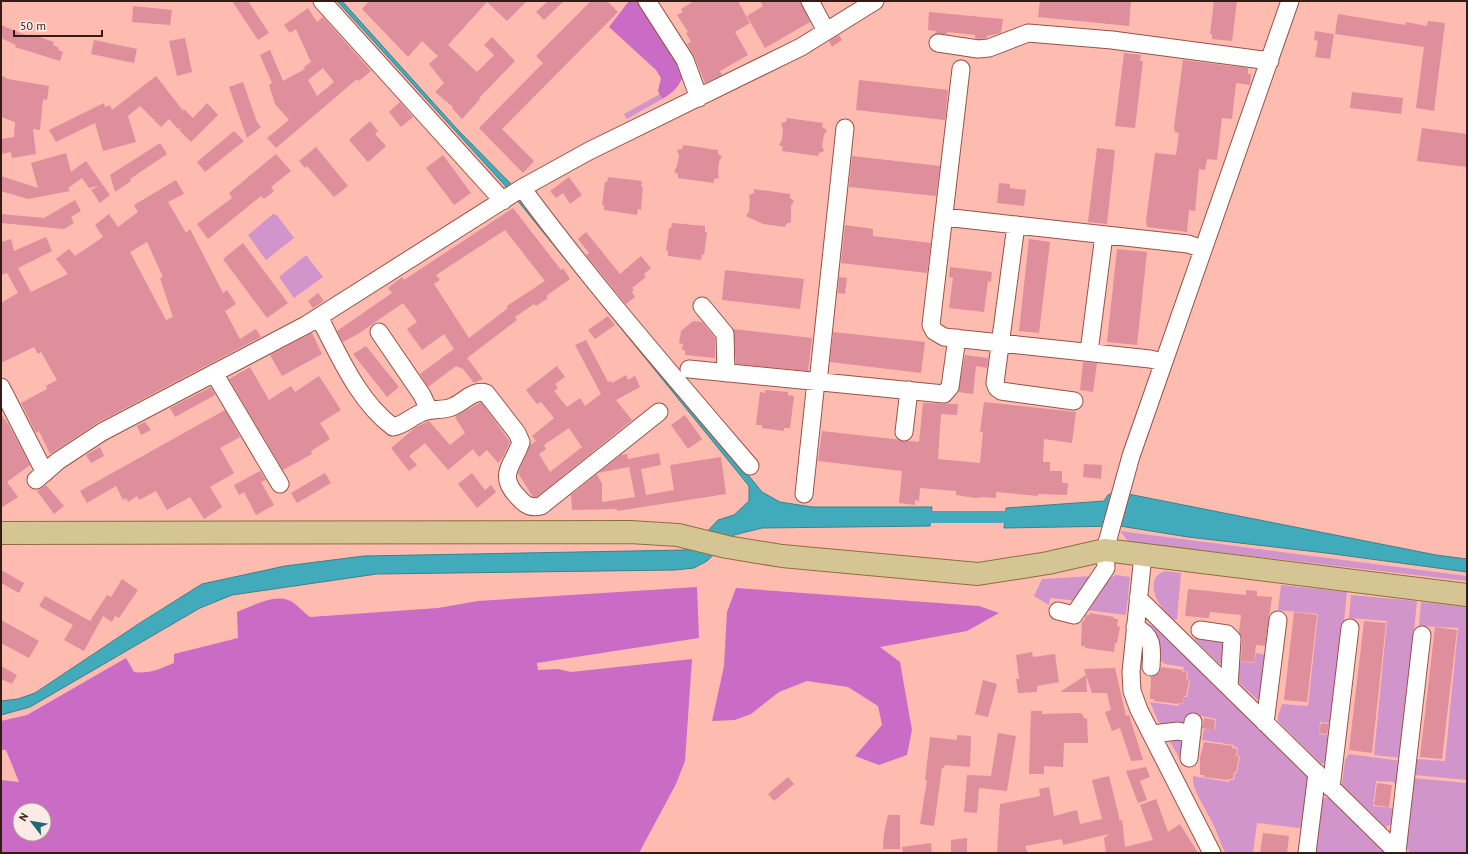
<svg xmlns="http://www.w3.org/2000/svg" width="1468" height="854" font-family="'PT Sans',sans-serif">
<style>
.green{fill:#d195cb}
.forest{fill:#ca6cc5;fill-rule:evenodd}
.water{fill:#41abbb;stroke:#3e8089}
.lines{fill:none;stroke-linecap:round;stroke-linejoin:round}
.canal{stroke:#41abbb;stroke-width:12}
.building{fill:#df8e9b;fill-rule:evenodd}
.minor-casing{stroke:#9a5146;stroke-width:19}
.major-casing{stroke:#8d7039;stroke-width:24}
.minor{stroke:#fff;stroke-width:17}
.major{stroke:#d6c594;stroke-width:22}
</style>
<rect width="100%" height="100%" fill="#febbb0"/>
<path class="green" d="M660,94L662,99L627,119L624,114Z
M273,214L277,215L294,238L266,260L248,235Z
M306,255L323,277L294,298L279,277Z
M1120,531L1467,576V581L1130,542L1126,539Z
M1165,571L1181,573L1177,619L1175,620C1160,612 1141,579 1165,571Z
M1116,575L1130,577L1126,615L1087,610L1106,580Z
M1093,576L1079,601L1050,598L1049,605L1034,596L1042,579Z
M1281,585L1347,592L1335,709L1332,723L1320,722L1319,734L1330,735L1327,762L1321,764L1278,721V716L1282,704L1308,706L1318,614L1278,610Z
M1351,595L1417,601L1401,758L1374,755L1387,621L1349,618Z
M1421,602L1467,607V780L1414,775L1416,759L1445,761L1458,628L1419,626Z
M1148,624L1153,626L1170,640L1307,776L1310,781L1304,827L1298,828L1257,823L1253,853H1225C1221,844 1218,835 1214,826C1209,813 1191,790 1193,776L1229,782V780H1234L1235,773H1237L1240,756L1237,755L1238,748L1234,747V745L1202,740L1204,729L1215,730L1216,719L1191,714L1183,724L1162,725L1158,721L1150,702L1178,706L1179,703L1183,704L1184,697H1187L1190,680L1187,679L1188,672L1183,671L1184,667L1165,664L1161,661C1162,646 1154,638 1146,626Z
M1196,636L1225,642L1223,664L1219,663L1195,640Z
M1256,653L1267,655L1261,701H1259L1239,683L1237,677L1239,661L1254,663Z
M1167,736H1181L1184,743L1181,761Z
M1349,754L1401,761L1396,784H1394V782L1376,781L1373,806L1395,808L1393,824L1385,827L1342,785L1345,760Z
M1412,778L1467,783V853H1410L1406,847Z
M1327,797H1329L1386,853H1314L1322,799Z"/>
<path class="forest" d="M629,1H641L684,73C680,86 674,92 662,99L658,91L661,78L656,70L609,27Z
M697,587L699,638L537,663L538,670L558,669L571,672L692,659L685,761L676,784L639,853H1V780L19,782L6,750H1V721L27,715L126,658L134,672C149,674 160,669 174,663V654L238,638L237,612C251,607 272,594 288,600C295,602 303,612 310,617L438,608L478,601ZM20,810H44V834H20Z
M736,588L979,606L999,613L967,631L880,647L900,662L912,730L907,755L879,765L855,756L882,725L878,706L848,687L807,681L779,692L751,714L735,720L712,721L724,666L727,612Z"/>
<path class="water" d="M337,1H342L457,129L513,186L762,492L780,502L812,507H932L930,526L762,528L734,535L707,561L694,568L675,570L377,574L232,595L200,608L30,707L1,715V701L18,699L35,693L140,623L202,584L285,566L364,556L685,550L692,548L718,520L734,515L749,501V486L509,190Z
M1113,493L1128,494L1436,555L1467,559V572L1326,553L1188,537L1120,526L1004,528L1006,508L1104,501L1108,495Z"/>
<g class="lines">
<path class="canal" d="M914,517H1022"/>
</g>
<path class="building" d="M232,1H248L269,33L258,40Z
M369,1H527L507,21L487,2L448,45L477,72L494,55L484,45L492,37L515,61L479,98L480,99L462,119L452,108L453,107L435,92L444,83L429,64L438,56L422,41L408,57L362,9Z
M548,1H564L544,20L536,12Z
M591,1H607L618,12L502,129L534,161L523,173L479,128L543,63L536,56Z
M694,1H738L750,23L735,32L748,55L720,71L722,75L705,83L694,56L687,44L691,42L686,33L688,32L677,15L683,12L681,9Z
M760,1H800L810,22L765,48L747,16L763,6Z
M1040,1H1131L1129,26L1038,17Z
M1214,1H1237L1232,41L1212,39V34H1210Z
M133,6L172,10L170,25L132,22Z
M308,8L317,22L323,17L371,71L359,81L357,79L276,148L267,138L289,120L275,104L269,85L272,83L260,55L270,50L283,81L305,69L304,67L311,62L296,29L290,33L284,25ZM323,68L334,82L317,96L308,80Z
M929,12L1003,19L1001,33L987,36V38L978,39L975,38V35L947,32V34H935L936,31L928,30Z
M1338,14L1405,25L1406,22L1427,26L1428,21L1445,23L1434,111L1416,108L1424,47L1335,34Z
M1,25L30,37L31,34L54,42L53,45L59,48L58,50L63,52L60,61L15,47L16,45L1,38Z
M1315,31L1334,34L1330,59L1315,57L1318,41L1314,40Z
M839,35L842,40L832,47L829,41Z
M185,38L192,72L177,76L169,41Z
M94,40L137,49L134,63L91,54Z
M1124,53L1141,55L1140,61H1143L1135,128L1115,126Z
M1183,60L1248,68V74H1251L1250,85L1236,83L1232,119L1222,118L1217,160L1207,159L1205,170L1199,169L1195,211L1189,210L1187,232L1147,227L1146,221L1155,153L1176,155L1179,133L1175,132L1174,127Z
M1,75L8,79L49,86L47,100L43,99L40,130L33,129L36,154L12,158L11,152L2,154L1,139L14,137L15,122L1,117Z
M156,76L184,112L183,108L193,118L207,103L218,115L191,142L179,130L182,128L178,129L169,119L161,127L140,106L128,116L136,142L103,151L95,123L56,142L49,130L104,103L105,107L110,105L112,110Z
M859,80L948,90L945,120L856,110Z
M243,82L257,122L261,127L247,138L229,87Z
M1352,92L1403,98L1401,114L1350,108Z
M400,102L413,117L401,127L389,112Z
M787,118L823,123L822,127L827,130L824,135L822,146L824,151L819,153L818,156L782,151L783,147L779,145L782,140L783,129L781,123L786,122Z
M370,121L378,131L375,134L386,146L368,162L349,140Z
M1422,128L1467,134V167L1417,161Z
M234,131L244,141L205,172L197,162Z
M160,143L167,154L130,179L131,181L115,192L110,175Z
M683,145L718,150V154L722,156L719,162L718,172L719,178L714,179V183L678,178V174L674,172L677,166L679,156L677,150L682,149Z
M316,147L348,186L334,197L307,166L305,168L299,161Z
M1097,148L1115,150L1107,224L1088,222Z
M66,153L71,172L86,161L110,195L100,203L91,190L98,186L89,188L82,178L68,188L70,191L28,199L1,191V176L38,188L31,163Z
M276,154L291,171L271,187L274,191L264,199L261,196L208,239L197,224L232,198L229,193Z
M443,155L471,193L454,205L426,168Z
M852,156L940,166L936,196L849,187Z
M569,177L582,195L570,204L563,193L556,198L550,191Z
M608,177L642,181L641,187H643L642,197L641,210L638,209L637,215L604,210V205H602L605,182H607Z
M176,180L184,194L168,202L186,233L190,229L223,293L227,290L236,304L225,311L240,339L256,329L261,337L97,423L50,454L39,431L36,433L21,403L47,389L46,386L57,380L41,352L38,354L34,347L1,363V303L18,293L7,273L1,275V242L11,239L14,251L46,237L52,251L18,268L31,292L68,274L56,259L69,249L75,256L103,237L95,225L109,214L118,227L138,212L134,205ZM147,242L163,277L160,278L173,317L166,320L130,252Z
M999,183L1010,184V188L1026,190L1024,206L997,203Z
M754,189L790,194V198L794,201L791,206V222L786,224L785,227L763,224L746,216L749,211L750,200L749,195L754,193Z
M75,200L81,211L71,217L74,223L64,229L1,223V214L44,218Z
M513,208L561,270L563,268L570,279L546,296L548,298L536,306L534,304L515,317L517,320L467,358L483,379L474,383L463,369L456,366L428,387L420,374L454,349L444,334L422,350L407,329L417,322L403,303L358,334L343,342L337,331L392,293L388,288L402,277L404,280ZM505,230L545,281L507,306L508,308L469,338L434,284L440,280L436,275Z
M672,223L705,226V232H707L704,255L702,254L701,260L668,256V251L666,250L669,228H671Z
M845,225L873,229V236L931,243L927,273L841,263Z
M586,232L620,274L641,256L651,268L644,274L646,277L632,288L634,290L632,292L635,297L626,304L586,255L589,253L578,239Z
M1029,239L1050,242L1039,333L1019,331Z
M243,243L288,303L267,318L223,259Z
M1117,249L1147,252L1137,345L1107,342Z
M950,267L992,272L991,282L988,281L984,312L949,308L953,278L949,277Z
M725,270L804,279L800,309L722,300Z
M839,277L847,278L845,294L838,293Z
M318,293L324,301L313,308L308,301Z
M608,316L615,325L595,339L588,330Z
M693,321L702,322L715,338V358L685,355V350H682L683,344L679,343L681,331Z
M733,329L812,338L808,371L736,364Z
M833,332L925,342L921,373L830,362Z
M312,333L322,354L282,376L270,355Z
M586,340L608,382L611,381L612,383L626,375L628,380L635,376L640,387L616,400L632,420L537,497H533L518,473L530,445L536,441L532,436L554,418L541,402L537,404L526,390L557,366L565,377L555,384L558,388L554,391L567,407L580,398L585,406L601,394L575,345ZM569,428L582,447L550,472L539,454L546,449L544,445Z
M366,346L399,387L387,397L353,354Z
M965,355L988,358L987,368L976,366L973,394L958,392Z
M1083,362L1097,363L1093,392L1080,390Z
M250,367L269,400L291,386L295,392L319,376L341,410L320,423L330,439L311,451L312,454L283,470L229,379Z
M211,387L215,395L175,417L170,408Z
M765,390L788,392V395L794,396L790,428H784V431L762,428V425H756L760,392L765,393Z
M481,402L510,442L502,459L498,463L487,450L479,457L473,449L448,470L425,443L409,456L417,465L409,471L391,448L416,427L429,421L450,445L465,433L455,417Z
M984,402L1076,412L1072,443L1044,439L1043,462H1050V471H1062V483H1068L1067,495L1038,494V496L996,492V498L982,497L976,498L956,495V491L920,488L919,501L915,500V505L899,503L902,471L818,461L822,431L919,442L923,403L958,404L957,415L941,414L938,459L980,463L983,432H980Z
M225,410L240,437L220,448L234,473L210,487L222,507L204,519L190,497L167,510L156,491L139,500L137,496L128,502L126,498L123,500L116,486L87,503L80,491Z
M1,414L9,425L30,465L7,482L18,497L1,508Z
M685,415L702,439L688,449L671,425Z
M145,422L151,430L141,435L137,426Z
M100,447L104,456L91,463L86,455Z
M659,453L661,465L641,469L646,495L674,490L670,465L721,457L726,494L617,511V509L572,510L571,495L597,474L602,484V502L635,497L628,461L629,467L598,473L621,455L627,454L628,459Z
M1084,464L1102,465L1101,479L1083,477Z
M260,471L266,480L261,482L274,505L256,515L244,492L239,495L234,485Z
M325,473L331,483L297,503L291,493Z
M472,473L485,490L491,485L496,492L477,508L458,484Z
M46,485L64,506L54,514L37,491Z
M1,570L24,583L19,593L1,583Z
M122,579L138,590L119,618L115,616L112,622L103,616L84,651L64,640L73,625L39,606L45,596L90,621L107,595L111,597Z
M1188,589L1246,595V590L1257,591V596L1272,597L1265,646L1256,645L1254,662L1241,661L1242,639L1239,632L1241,615L1210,612L1209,618L1185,616Z
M1294,612L1317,615L1307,702L1284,700Z
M1090,613L1114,617V619H1118L1117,626L1120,627L1117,643H1115L1114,652L1085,648V646H1081L1082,621H1084L1086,615H1090Z
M1,620L39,641L29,658L1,643Z
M1364,621L1386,623L1372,753L1349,750Z
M1435,627L1457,630L1442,759L1420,757Z
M1032,652L1033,657L1055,654L1059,682L1037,686V692L1018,693L1016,679H1019L1016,655Z
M1,666L17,675L12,684L1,679Z
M1161,667L1183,670L1182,672H1187L1186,679L1189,680L1186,696H1184L1183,703H1178V704L1154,701V699H1150L1151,677L1159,673Z
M1115,668L1126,716L1129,715L1143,760L1131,761L1120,728L1112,731L1105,712L1111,710L1107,693H1092L1084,669Z
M1086,675L1087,692H1060Z
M983,680L997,684L988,717L975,714Z
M1031,711H1042V714L1081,713L1085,719L1087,718L1088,743H1064L1063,767L1044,766V774H1029Z
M1204,718L1215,720L1214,730L1202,728Z
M1321,723L1329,724L1327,734L1319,733Z
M998,733L1016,736L1007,791L979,788L977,813L964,812L967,775L991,776Z
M957,735L971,736L970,767L945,765L944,768H942L934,826L920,824L927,780H925L930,737L957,740Z
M1204,742L1233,746L1232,748L1237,749L1236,756H1239L1236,772H1234L1233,779H1228V780L1204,777V775H1200V758Z
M1146,767L1150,777L1140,781L1147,800L1138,803L1126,771Z
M1109,776L1120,821L1122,819L1125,847L1153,840L1140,805L1156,799L1168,832L1180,824L1198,853H1106L1104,838L1109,834L1063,845L1062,839L1025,846L1028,853H997L1000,804L1040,796L1039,789L1049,787L1054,816L1077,810L1080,824L1102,819L1092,780Z
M788,777L794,784L774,801L768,794Z
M1377,783L1392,785L1389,807L1374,805Z
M888,815H900V849H883L884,833Z
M1263,833L1289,836L1287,853H1260Z
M967,838V853H951V840Z
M931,843L932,853H903L902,847Z"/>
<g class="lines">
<defs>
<path id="minor" d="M322,1L503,201
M647,1L685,60L699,98
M810,1L826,31
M938,43L978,49L989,48L1028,33L1112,40L1270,61
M961,69L931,325L934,331L944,337L1150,359L1163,362
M522,188C593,284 672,375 750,466
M944,217L1188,244L1203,249
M1016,225L995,383L997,388L1001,391L1074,401
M702,306L725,334L726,373
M319,317C339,355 358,401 393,427C404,425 411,417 421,413C431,408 442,411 452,407C463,403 473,389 486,393L517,433L521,442C513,466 496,475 519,498C526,506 531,508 541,506L659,412
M379,332L422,395L429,410
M1089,352L1104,235
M689,369L944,394L950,387L957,338
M214,373L280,484
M1,387L45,473
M904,432L909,390
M36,480L58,461L102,432L306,325L522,188L589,151L801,47L875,1
M804,494L816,381L819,373L845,128
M1143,555L1131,672L1132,691L1139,710L1212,853
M1138,598L1398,853
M1058,611L1074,615L1106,568L1105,550L1131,456L1290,1
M1135,627C1154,636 1152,648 1151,667
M1200,630L1227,634L1232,639L1229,687
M1265,723L1278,620
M1152,734L1178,731L1192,734
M1189,758L1193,722
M1331,788L1350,628
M1397,852L1422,635
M1307,853L1317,773"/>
<path id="major" d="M1,533L630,532L678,535L727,547L782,556L978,574L1048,563L1105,550L1467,595"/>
</defs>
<use href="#minor" class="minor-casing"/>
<use href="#major" class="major-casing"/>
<use href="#minor" class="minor"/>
<use href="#major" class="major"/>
</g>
<rect width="1468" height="854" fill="none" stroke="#381a15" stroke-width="4"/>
<g transform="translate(32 822) rotate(301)"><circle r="19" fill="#fceae7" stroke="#ae9793"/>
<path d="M0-3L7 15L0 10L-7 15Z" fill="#206974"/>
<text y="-6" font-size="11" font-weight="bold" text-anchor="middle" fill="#381a15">N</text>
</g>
<path d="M14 30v6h88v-6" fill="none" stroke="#381a15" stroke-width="2"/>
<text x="20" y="30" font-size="12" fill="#381a15" stroke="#fceae7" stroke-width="3" paint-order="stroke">50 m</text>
</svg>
